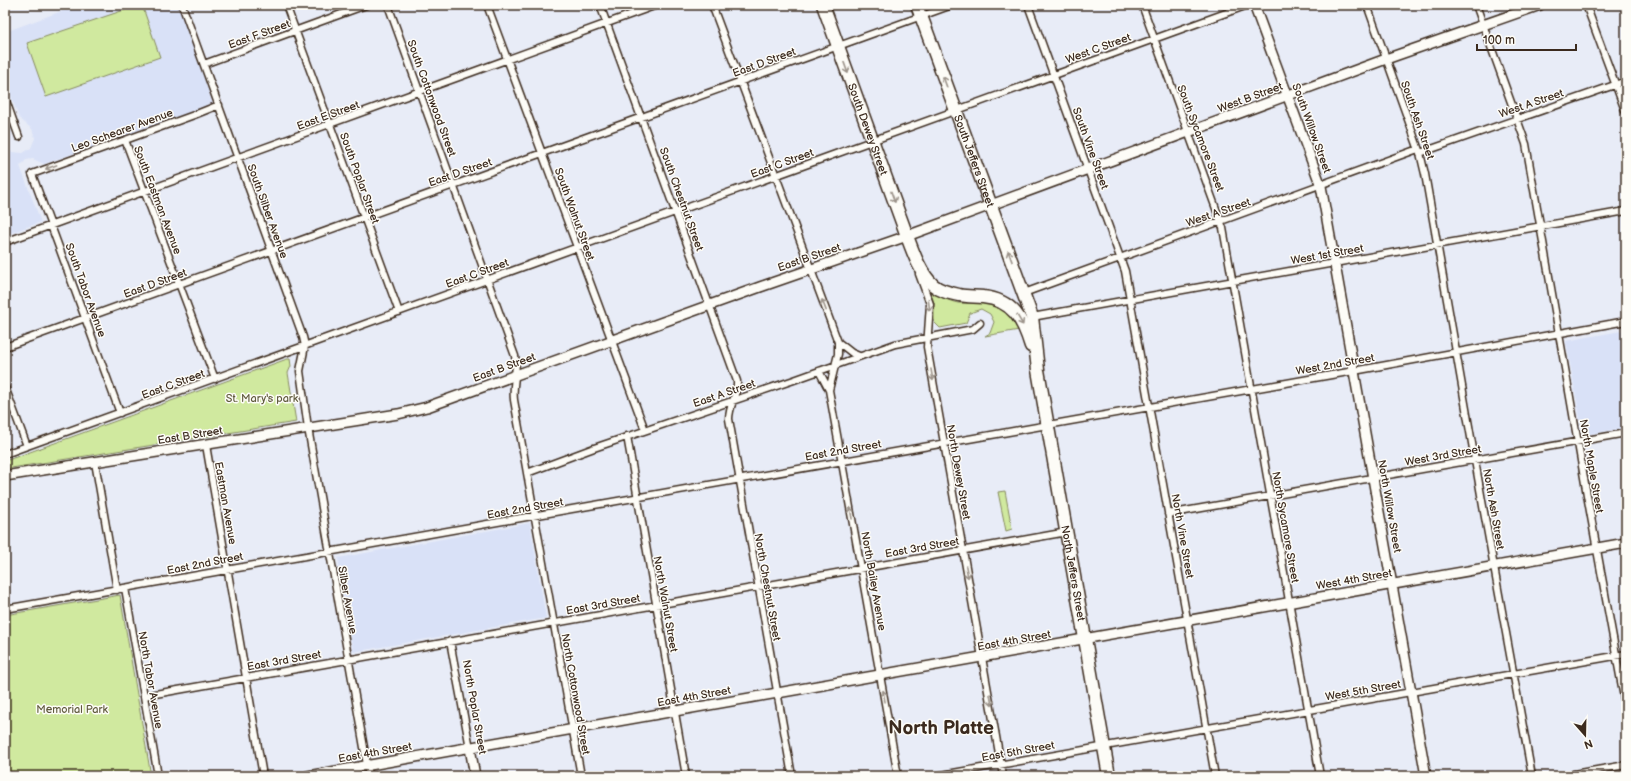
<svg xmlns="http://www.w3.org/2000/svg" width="1631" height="781" font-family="'Balsamiq Sans',sans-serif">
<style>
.built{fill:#d9e1f7}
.green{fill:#d0e99f;stroke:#868a5e}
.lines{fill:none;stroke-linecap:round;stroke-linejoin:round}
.street-casing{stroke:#3b2a1e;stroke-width:9}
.secondary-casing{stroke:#3b2a1e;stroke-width:12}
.highway-casing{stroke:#3b2a1e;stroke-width:15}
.street{stroke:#fdfcf7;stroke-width:6}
.secondary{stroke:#fdfcf7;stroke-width:9}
.highway{stroke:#fdfcf7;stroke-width:12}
.oneway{stroke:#9c938a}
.labels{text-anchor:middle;stroke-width:3;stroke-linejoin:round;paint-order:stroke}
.street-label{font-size:11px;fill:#3b2a1e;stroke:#fdfcf7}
.park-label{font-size:11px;fill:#605a3e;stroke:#fdfcf7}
.town-label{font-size:19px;font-weight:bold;fill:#3b2a1e;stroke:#fdfcf7}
</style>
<rect width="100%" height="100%" fill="#e8ecf7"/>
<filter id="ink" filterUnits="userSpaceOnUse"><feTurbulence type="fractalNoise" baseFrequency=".025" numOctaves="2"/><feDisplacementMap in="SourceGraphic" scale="8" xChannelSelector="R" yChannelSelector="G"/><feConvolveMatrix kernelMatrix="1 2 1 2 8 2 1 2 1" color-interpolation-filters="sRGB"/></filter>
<g filter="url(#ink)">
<path class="built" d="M78,5H178L213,104L44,164L33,159L26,160L20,166L41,222L5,235V148L12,152L23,153L31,148L35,138L32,129L19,118L5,80V32Z
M1626,330V428L1583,435L1566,341Z
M530,523L546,618L353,652L338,558Z"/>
<path class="green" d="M139,5H142L160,57L46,97L27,43Z
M930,290C939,296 948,301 958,303C968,304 977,301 987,303C1001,305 1014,317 1019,330L985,336L990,333L994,322L990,314L981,309L970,313L966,323L940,328L934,322V303Z
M287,359H290L291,366L288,373L296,422L5,469V461Z
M1005,491L1012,529L1006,531L998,492Z
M120,595L151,776H5V615Z"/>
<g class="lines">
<defs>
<path id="street" d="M182,5L303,337L305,346L300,371L308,428L369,776
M286,5L399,312
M388,5L515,356C518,371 512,384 514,400L581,776
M487,5L645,430
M600,5L737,381C738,394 729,405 729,419L792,776
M712,5L838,342V354L829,390L898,776
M1028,5L1125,271L1215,776
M1142,5L1223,228L1320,776
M1367,5L1420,153L1425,174L1484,512L1532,776
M1476,5L1526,144L1587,495L1626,709
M1586,5L1626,113
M204,64L366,5
M5,98L19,137
M125,140L215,379
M1420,153L1626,81
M5,242L657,5
M919,274L930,304L927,347L1003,776
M1024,293L1418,149
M1032,317L1626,211
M838,342L852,353L859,356
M5,347L952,5
M819,371L829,390
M5,387L27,446
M120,413L32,174L194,115L219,105
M627,436L686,776
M206,445L263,776
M5,454L1248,5
M95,462L117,590
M527,473L594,448L794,380L895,344L973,329L980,323
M1168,514L1626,433
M125,588L158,776
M5,609L1354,371L1626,321
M450,641L470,748
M144,696L1067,532
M936,776L1626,654
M1562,776L1626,765"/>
<path id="secondary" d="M1254,5L1321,186L1426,776
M5,476L398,414L427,407L760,287L907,236L1386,59L1540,5
M470,748L475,776
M308,776L1626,543"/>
<g id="highway">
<path id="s1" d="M823,5L907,236C913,252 920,273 933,285C940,291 949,293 959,295C967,297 975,296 983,297C1013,300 1023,320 1031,346"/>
<path id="s2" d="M917,5L1032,317L1038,370L1109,776"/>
</g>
</defs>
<use href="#street" class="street-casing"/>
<use href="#secondary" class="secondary-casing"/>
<use href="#highway" class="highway-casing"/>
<use href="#street" class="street"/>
<use href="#secondary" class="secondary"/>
<use href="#highway" class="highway"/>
</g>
<defs><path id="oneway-shaft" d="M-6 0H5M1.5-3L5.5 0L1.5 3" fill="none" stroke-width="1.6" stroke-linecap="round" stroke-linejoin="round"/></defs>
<g class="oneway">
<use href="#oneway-shaft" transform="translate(846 68) rotate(70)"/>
<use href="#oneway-shaft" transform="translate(945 82) rotate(-110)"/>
<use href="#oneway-shaft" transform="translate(51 167) rotate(160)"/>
<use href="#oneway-shaft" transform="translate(893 197) rotate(70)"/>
<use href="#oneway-shaft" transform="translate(1010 256) rotate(-110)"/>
<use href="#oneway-shaft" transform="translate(824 305) rotate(-111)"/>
<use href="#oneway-shaft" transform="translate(929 305) rotate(82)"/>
<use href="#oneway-shaft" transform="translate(1020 320) rotate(59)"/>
<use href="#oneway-shaft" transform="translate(932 375) rotate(80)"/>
<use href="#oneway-shaft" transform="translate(851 513) rotate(-100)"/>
<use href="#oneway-shaft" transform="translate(967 572) rotate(79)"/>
<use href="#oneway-shaft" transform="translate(884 696) rotate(-100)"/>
<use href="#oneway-shaft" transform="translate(991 700) rotate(80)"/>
</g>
</g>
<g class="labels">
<g class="street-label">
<text transform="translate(259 34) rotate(-20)" y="4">East F Street</text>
<text transform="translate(1098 48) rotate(-20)" y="4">West C Street</text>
<text transform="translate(764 62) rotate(-20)" y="4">East D Street</text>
<text transform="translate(1250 97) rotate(-20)" y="4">West B Street</text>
<text transform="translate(432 98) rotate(70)" y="4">South Cottonwood Street</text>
<text transform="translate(1531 103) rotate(-19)" y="4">West A Street</text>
<text transform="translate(328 115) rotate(-20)" y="4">East E Street</text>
<text transform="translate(1418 120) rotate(71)" y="4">South Ash Street</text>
<text transform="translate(1312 128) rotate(70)" y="4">South Willow Street</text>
<text dy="4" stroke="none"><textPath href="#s1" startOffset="132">South Dewey Street</textPath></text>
<text transform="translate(122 130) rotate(-20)" y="4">Leo Schearer Avenue</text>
<text transform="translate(1201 138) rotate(69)" y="4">South Sycamore Street</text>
<text transform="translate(1091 148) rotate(70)" y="4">South Vine Street</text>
<text dy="4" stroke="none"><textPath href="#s2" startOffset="166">South Jeffers Street</textPath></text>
<text transform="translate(782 163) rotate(-20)" y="4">East C Street</text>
<text transform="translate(460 172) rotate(-19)" y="4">East D Street</text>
<text transform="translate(360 178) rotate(70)" y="4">South Poplar Street</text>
<text transform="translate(682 199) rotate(70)" y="4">South Chestnut Street</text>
<text transform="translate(158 200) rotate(69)" y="4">South Eastman Avenue</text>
<text transform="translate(268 211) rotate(70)" y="4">South Silber Avenue</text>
<text transform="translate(1218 212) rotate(-19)" y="4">West A Street</text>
<text transform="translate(575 214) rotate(70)" y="4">South Walnut Street</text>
<text transform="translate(1327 254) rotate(-10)" y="4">West 1st Street</text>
<text transform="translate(809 257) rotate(-19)" y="4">East B Street</text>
<text transform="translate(477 273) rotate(-20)" y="4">East C Street</text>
<text transform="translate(155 283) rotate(-20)" y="4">East D Street</text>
<text transform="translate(86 290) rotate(70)" y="4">South Tabor Avenue</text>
<text transform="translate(1335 364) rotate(-10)" y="4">West 2nd Street</text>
<text transform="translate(504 367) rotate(-20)" y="4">East B Street</text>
<text transform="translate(173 384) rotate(-20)" y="4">East C Street</text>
<text transform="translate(724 393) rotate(-19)" y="4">East A Street</text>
<text transform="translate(190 435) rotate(-9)" y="4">East B Street</text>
<text transform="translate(843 450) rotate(-10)" y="4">East 2nd Street</text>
<text transform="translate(1443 455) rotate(-10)" y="4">West 3rd Street</text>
<text transform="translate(1592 466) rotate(80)" y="4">North Maple Street</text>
<text transform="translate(959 472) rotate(80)" y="4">North Dewey Street</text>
<text transform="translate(226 503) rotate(80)" y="4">Eastman Avenue</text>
<text transform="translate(1390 506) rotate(80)" y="4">North Willow Street</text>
<text transform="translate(525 508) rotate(-10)" y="4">East 2nd Street</text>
<text transform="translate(1494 509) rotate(80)" y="4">North Ash Street</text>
<text transform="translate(1286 527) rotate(80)" y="4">North Sycamore Street</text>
<text transform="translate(1183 536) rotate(80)" y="4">North Vine Street</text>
<text transform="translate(922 547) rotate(-10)" y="4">East 3rd Street</text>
<text transform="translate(205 563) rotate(-11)" y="4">East 2nd Street</text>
<text dy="4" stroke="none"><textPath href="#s2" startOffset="592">North Jeffers Street</textPath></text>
<text transform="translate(1354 579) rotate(-10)" y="4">West 4th Street</text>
<text transform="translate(874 581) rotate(80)" y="4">North Bailey Avenue</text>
<text transform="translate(768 587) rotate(80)" y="4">North Chestnut Street</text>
<text transform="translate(348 600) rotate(80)" y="4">Silber Avenue</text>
<text transform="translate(603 604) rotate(-10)" y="4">East 3rd Street</text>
<text transform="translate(666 604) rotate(80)" y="4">North Walnut Street</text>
<text transform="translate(1014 640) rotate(-10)" y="4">East 4th Street</text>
<text transform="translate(284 660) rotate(-10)" y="4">East 3rd Street</text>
<text transform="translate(151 680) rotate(80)" y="4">North Tabor Avenue</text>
<text transform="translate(1363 690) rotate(-10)" y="4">West 5th Street</text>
<text transform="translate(576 694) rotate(80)" y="4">North Cottonwood Street</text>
<text transform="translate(694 696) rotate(-10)" y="4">East 4th Street</text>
<text transform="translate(475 707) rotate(80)" y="4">North Poplar Street</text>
<text transform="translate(1018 751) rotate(-10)" y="4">East 5th Street</text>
<text transform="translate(375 752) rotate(-10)" y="4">East 4th Street</text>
</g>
<g class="park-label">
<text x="262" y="402">St. Mary's park</text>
<text x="72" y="713">Memorial Park</text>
</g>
<g class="town-label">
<text x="941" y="734">North Platte</text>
</g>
</g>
<rect width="1631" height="781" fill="none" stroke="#fdfcf7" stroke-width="20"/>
<rect x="10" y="10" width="1611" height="761" fill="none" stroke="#3b2a1e" stroke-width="1.5" filter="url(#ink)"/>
<g transform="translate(1585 735) rotate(160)" stroke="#fdfcf7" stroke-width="3" paint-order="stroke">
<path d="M0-3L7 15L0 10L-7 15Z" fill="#3b2a1e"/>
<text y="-6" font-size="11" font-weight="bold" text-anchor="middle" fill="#3b2a1e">N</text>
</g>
<path d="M1477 44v6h99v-6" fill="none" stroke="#3b2a1e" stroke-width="2"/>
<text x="1483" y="44" font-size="12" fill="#3b2a1e" stroke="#fdfcf7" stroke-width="3" paint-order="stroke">100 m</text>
</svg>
